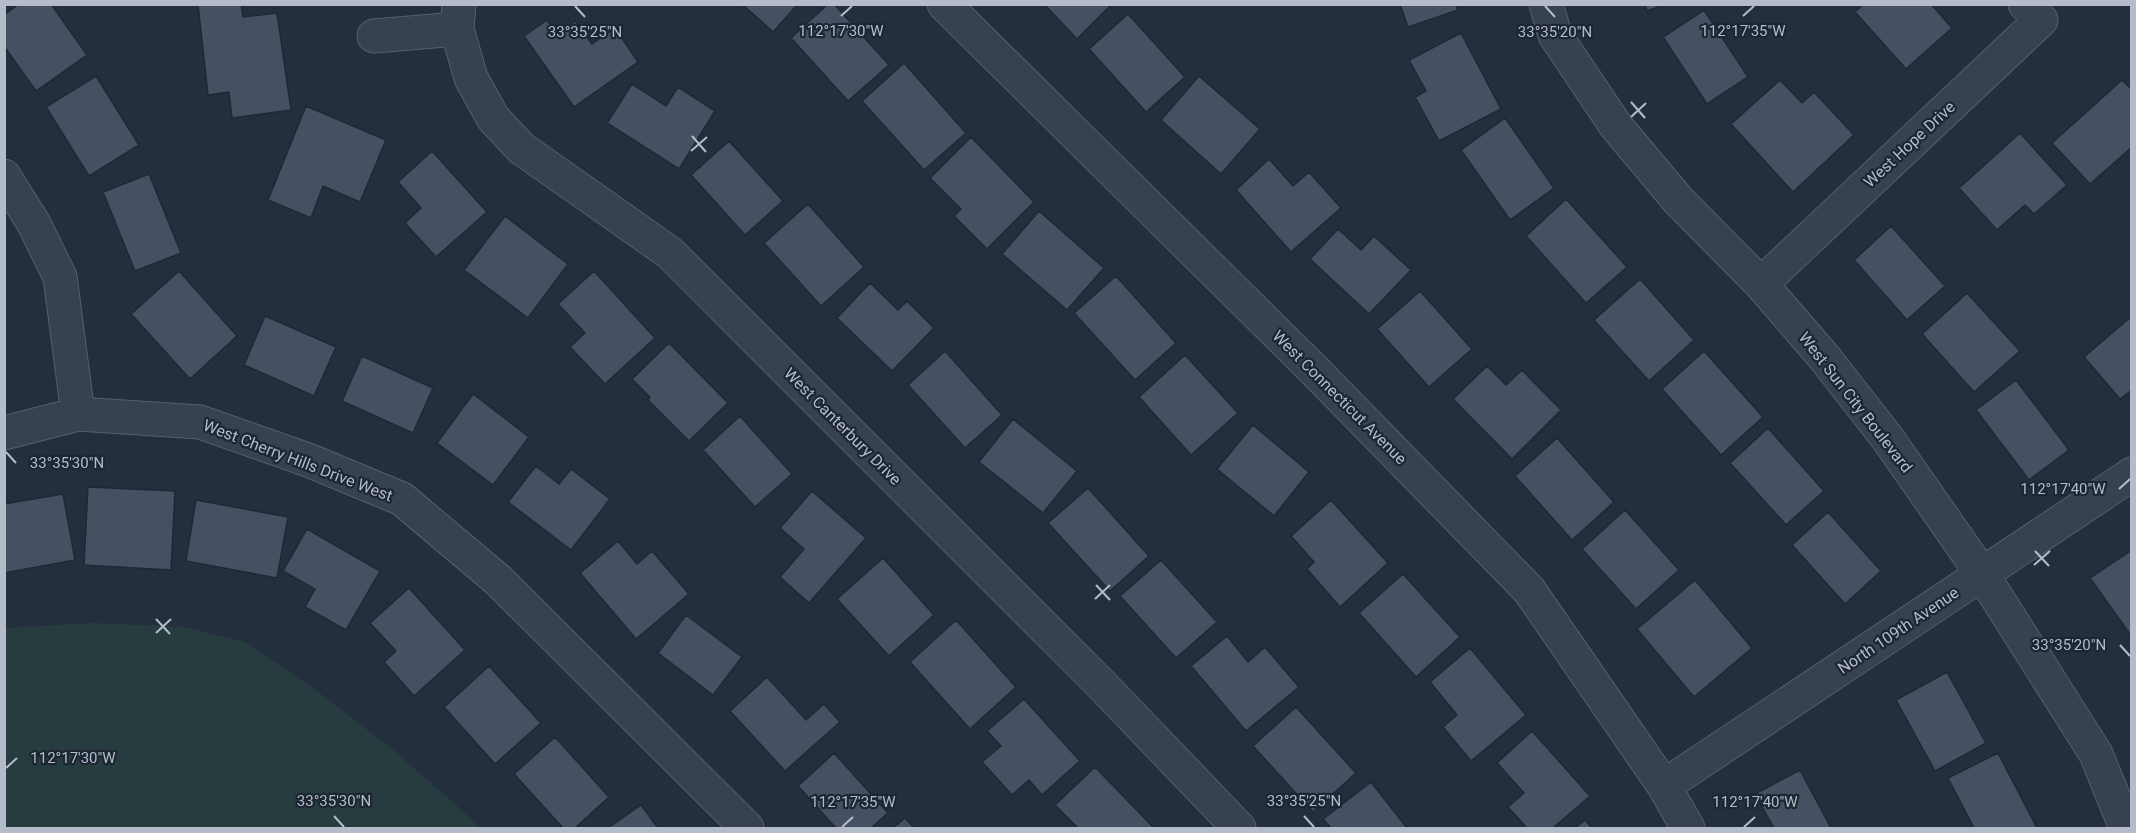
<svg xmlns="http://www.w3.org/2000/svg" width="2136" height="833" font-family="Roboto,sans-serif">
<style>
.green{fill:#263c3f}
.building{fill:#455162;stroke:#1f2835;stroke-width:1.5}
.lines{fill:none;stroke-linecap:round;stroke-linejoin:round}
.minor-casing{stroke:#565f6c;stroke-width:35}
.minor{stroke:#38414e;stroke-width:33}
.ticks{fill:none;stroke:#b4bcc9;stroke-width:2}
.labels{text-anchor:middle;stroke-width:4.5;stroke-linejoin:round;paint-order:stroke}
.street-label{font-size:16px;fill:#b4bcc9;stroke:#1d2633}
.ticks-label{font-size:15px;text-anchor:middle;fill:#b4bcc9;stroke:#1d2633;stroke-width:4.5;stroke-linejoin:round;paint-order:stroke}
</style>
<rect width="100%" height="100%" fill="#242f3e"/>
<path class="green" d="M91,623L185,627L245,642L313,688L391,748L465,813L480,828H5V628Z"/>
<path class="building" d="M19,4H51L87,55L36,91L4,46V15Z
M198,4H241L243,17L277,13L291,110L232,118L229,92L208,95Z
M742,4H798L773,32Z
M828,4H834L889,65L848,101L791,38Z
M1044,4H1112L1077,39Z
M1400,4H1456L1458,10L1408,27Z
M1645,4H1666L1647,11Z
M1864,4H1931L1952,28L1906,69L1855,12Z
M1704,10L1748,77L1707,104L1663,37Z
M1128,14L1185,77L1146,112L1089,49Z
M547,20L557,34L575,21L592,44L615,28L638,62L574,107L524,36Z
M1461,33L1501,109L1439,141L1415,97L1426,91L1409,60Z
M904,63L966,133L924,170L862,101Z
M96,76L139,145L89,176L46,107Z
M1199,76L1260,129L1221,174L1161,120Z
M1780,80L1802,103L1814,92L1854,135L1793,192L1731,124Z
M2122,80L2132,90V147L2090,184L2052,143Z
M632,84L666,106L678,87L715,111L679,169L607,123Z
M306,106L386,140L360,202L323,186L311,218L268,200Z
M1505,118L1554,188L1510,220L1461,150Z
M2020,133L2067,185L2034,214L2025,205L1997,230L1959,188Z
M971,137L1034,202L987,249L954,216L961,209L930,178Z
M729,141L783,201L745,235L691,175Z
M432,151L487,212L436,257L405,223L421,208L398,182Z
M1269,159L1293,186L1309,172L1341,208L1291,252L1236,190Z
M149,174L181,253L135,271L103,192Z
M1566,199L1627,267L1586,303L1526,236Z
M808,204L864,267L821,306L764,243Z
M1039,211L1104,268L1067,310L1002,254Z
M505,216L568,264L528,318L464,270Z
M1891,226L1945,286L1907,320L1854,260Z
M1338,229L1361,250L1374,236L1411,270L1369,314L1310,259Z
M179,271L237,336L190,379L131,314Z
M594,271L655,338L605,384L570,347L585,333L558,304Z
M1116,276L1176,343L1135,380L1074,313Z
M1640,279L1694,340L1649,381L1594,320Z
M870,283L898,310L907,301L934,328L892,371L837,318Z
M1420,291L1472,349L1429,387L1377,329Z
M1967,293L2020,351L1974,392L1922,334Z
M265,316L336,347L314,396L244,365Z
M2132,316V390L2120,399L2084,357Z
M669,343L728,403L689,441L648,400L650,397L632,379Z
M945,351L1002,415L965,448L908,385Z
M1704,351L1763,417L1721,455L1662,389Z
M1185,355L1238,413L1191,455L1139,397Z
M362,356L433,388L413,433L342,401Z
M1487,366L1506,385L1522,370L1561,410L1512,459L1453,399Z
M2016,380L2069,450L2029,480L1976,410Z
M473,394L529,437L493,485L437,443Z
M740,416L792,474L755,507L703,450Z
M1013,419L1077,471L1043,513L979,462Z
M1253,425L1309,472L1274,516L1217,469Z
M1768,428L1824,491L1786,525L1730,463Z
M1557,438L1614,502L1572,540L1515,476Z
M536,466L559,484L571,469L610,499L571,550L508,502Z
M88,487L175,491L171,570L84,565Z
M1088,488L1149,556L1110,591L1048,523Z
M812,491L866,538L809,603L780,577L804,549L780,528Z
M63,494L75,560L4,573V504Z
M196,500L288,517L277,578L186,561Z
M1331,500L1388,563L1340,607L1307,569L1314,562L1291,536Z
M1625,510L1679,570L1636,609L1582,549Z
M1828,512L1881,571L1845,604L1792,545Z
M307,529L380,571L346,630L305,607L315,589L283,571Z
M618,541L637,564L652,551L689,594L636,639L580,573Z
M2132,550V637L2090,578Z
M883,558L934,615L889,656L837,599Z
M1161,560L1217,622L1176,658L1120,596Z
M1403,574L1460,637L1416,677L1359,613Z
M1695,580L1752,648L1694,697L1637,629Z
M409,588L465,650L414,696L384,662L396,651L370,623Z
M686,615L742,657L713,695L658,653Z
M956,620L1016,687L970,729L910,662Z
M1227,636L1248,662L1265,647L1299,687L1246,731L1191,666Z
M1470,648L1526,715L1471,761L1443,727L1457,715L1430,682Z
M489,666L541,723L495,764L444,707Z
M1947,672L1986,743L1935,771L1896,700Z
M767,677L806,720L824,704L840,722L785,771L730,711Z
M1024,699L1080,761L1042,795L1029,780L1012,795L982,762L1001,746L987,731Z
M1296,707L1356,773L1313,812L1253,746Z
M1532,731L1590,796L1553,828H1527L1508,807L1524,793L1497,763Z
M555,737L609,797L575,828H563L514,774Z
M834,753L888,813L871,828H836L798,786Z
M1998,753L2037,828H1974L1948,778Z
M1095,767L1154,828H1078L1055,805Z
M1800,770L1831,828H1774L1755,794Z
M1371,782L1407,828H1331L1323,819Z
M641,805L658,828H608Z
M905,818L914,828H893Z
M1585,820L1592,828H1575Z"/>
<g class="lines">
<defs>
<path id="minor" d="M459,4L457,29L471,78L493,118L521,148L670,253L1101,684L1239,828
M944,4L1317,373L1529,590L1664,786L1688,828
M1546,4L1555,35L1616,126L1678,200L1761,284L1824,357L1888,439L1982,574L2096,754L2126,828
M374,36L457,29
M4,176L34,224L60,277L78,414
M1761,284L2041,20L2025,4
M4,433L78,414L200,422L308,460L402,499L498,580L747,828
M1664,786L2132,474"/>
</defs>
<use href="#minor" class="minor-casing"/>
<use href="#minor" class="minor"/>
</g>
<path class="ticks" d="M575,6L585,17M1545,6L1555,17M841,16L852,6M1743,16L1754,6M1631,102L1645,118M1631,117L1646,103M692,136L706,152M691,151L707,137M6,452L16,463M2119,489L2130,479M2035,551L2049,566M2034,565L2050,551M1096,585L1110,600M1095,599L1110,585M156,619L170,634M156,633L171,619M2120,645L2130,656M6,768L17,758M334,816L344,827M1304,816L1314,827M842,827L853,817M1744,827L1755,817"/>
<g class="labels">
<g class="street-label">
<text transform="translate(1909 144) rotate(-43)" y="6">West Hope Drive</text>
<text transform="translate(1340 397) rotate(45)" y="6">West Connecticut Avenue</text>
<text transform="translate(1856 402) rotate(52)" y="6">West Sun City Boulevard</text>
<text transform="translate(843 426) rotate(45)" y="6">West Canterbury Drive</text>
<text transform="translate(298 460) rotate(21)" y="6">West Cherry Hills Drive West</text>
<text transform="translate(1898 630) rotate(-34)" y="6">North 109th Avenue</text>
</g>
</g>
<g class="ticks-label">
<text x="841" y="36">112°17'30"W</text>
<text x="1743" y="36">112°17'35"W</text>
<text x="585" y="37">33°35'25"N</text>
<text x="1555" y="37">33°35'20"N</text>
<text x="67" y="468">33°35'30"N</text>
<text x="2063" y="494">112°17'40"W</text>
<text x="2069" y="650">33°35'20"N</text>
<text x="73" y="763">112°17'30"W</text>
<text x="334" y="806">33°35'30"N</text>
<text x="1304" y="806">33°35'25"N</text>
<text x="853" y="807">112°17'35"W</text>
<text x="1755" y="807">112°17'40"W</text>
</g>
<rect width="2136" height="833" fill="none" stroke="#b4bcc9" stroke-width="12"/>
</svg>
